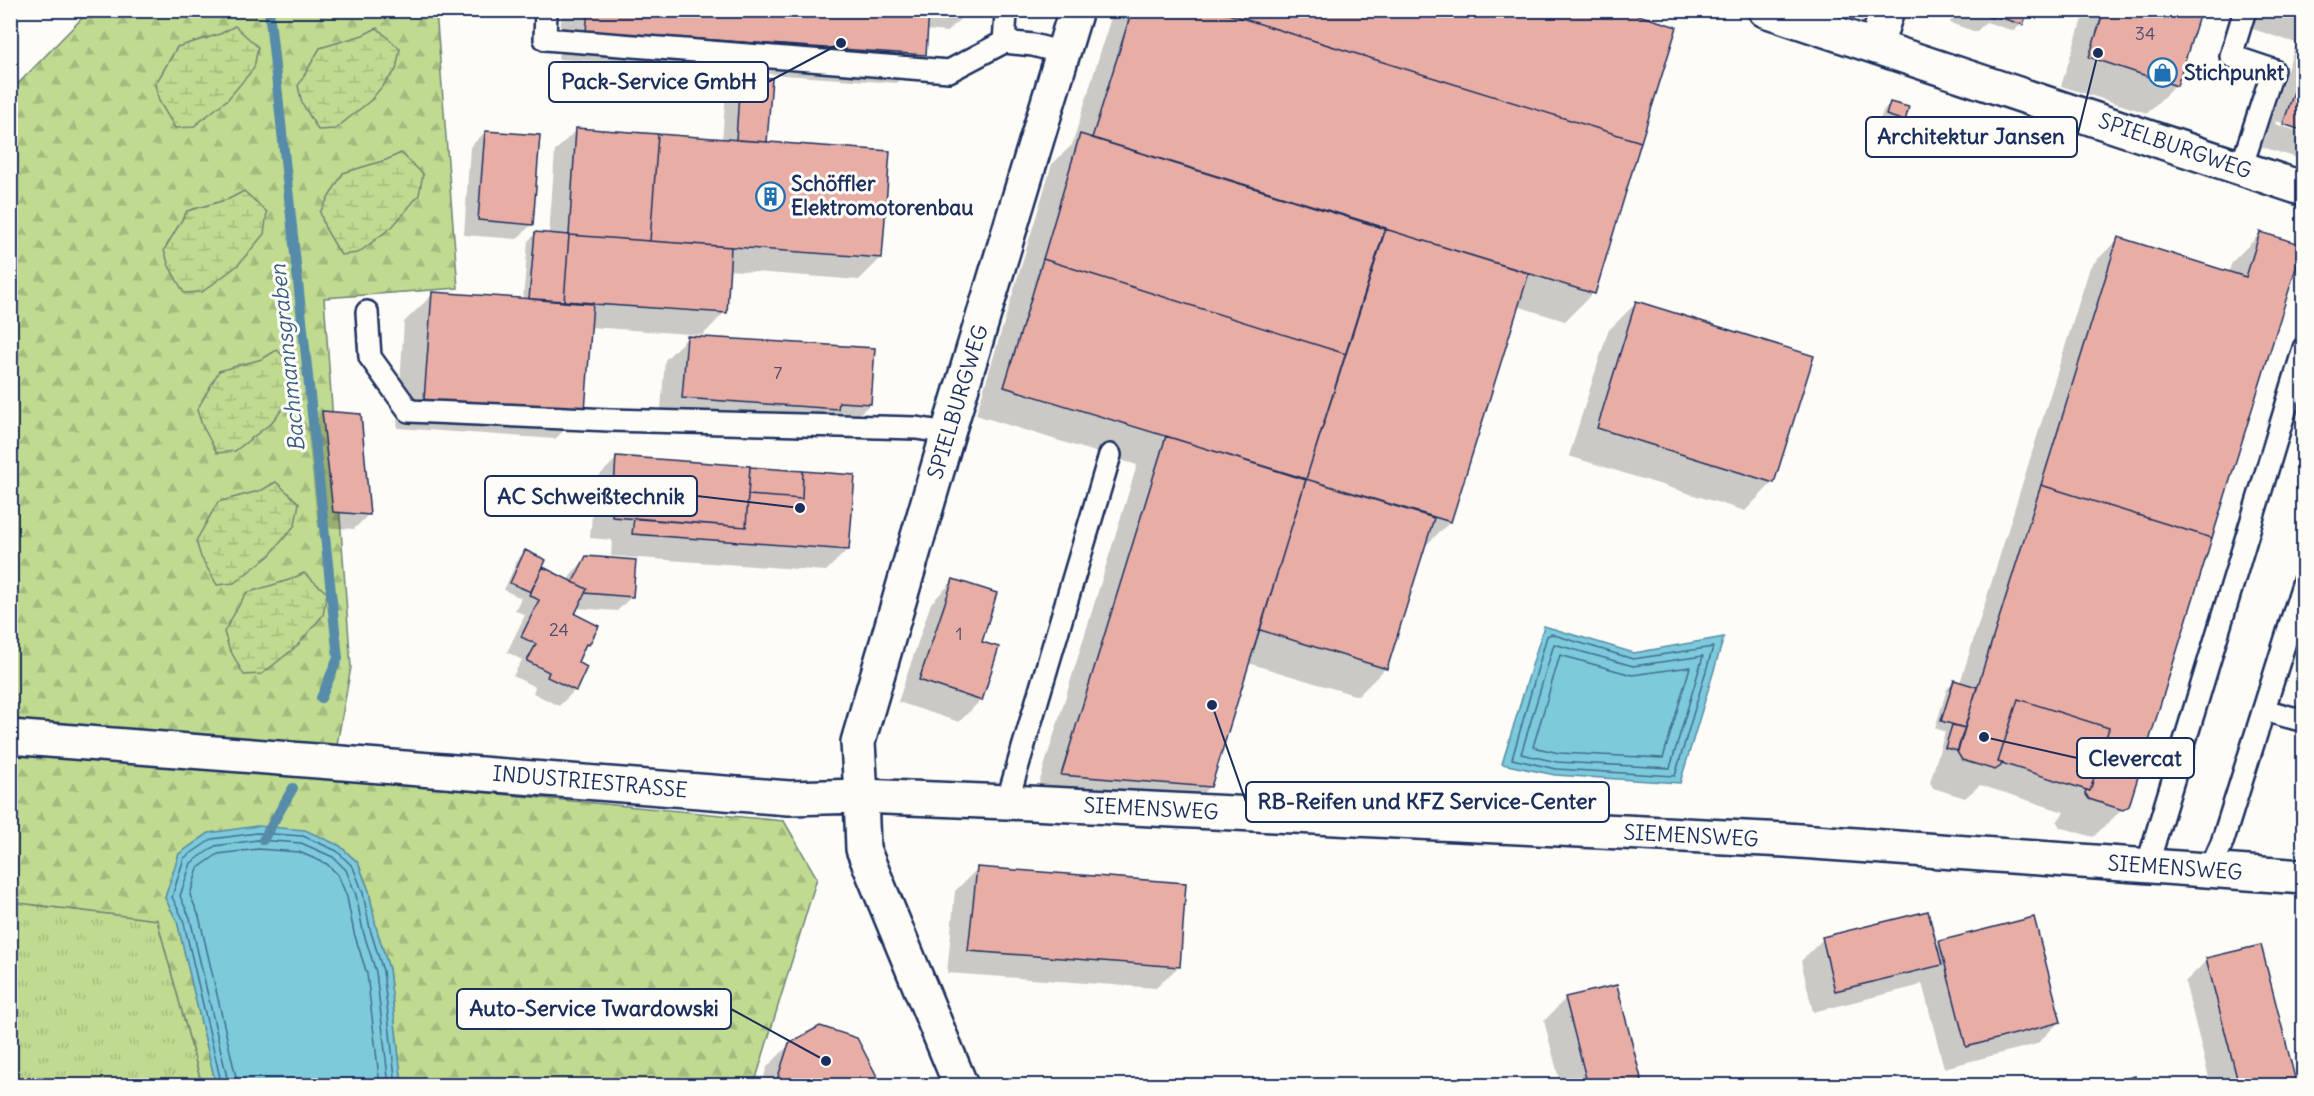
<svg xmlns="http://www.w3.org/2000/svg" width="2314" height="1096" font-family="Delius,sans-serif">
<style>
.grass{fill:url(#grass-tufts);stroke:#6e8477;stroke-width:1.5}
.forest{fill:url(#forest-firs);stroke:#6e8477;stroke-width:1.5}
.wetland{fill:url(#wetland-marsh);stroke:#6e8477;stroke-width:1.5}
.water{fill:#7dcadb;stroke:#568ca9;stroke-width:1.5}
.shadow{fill:#0003}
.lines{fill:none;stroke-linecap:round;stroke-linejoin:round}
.shore{stroke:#426d90;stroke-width:1.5}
.stream{stroke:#568ca9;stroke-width:10}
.building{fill:#e8aea6;stroke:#1b2f5e;stroke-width:1.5}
.lane-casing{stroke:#1b2f5e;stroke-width:26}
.street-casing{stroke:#1b2f5e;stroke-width:38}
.secondary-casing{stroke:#1b2f5e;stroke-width:38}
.lane{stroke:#fdfcf7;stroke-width:21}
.street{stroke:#fdfcf7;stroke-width:33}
.secondary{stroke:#fdfcf7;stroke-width:33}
.labels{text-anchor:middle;stroke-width:6;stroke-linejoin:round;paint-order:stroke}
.number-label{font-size:18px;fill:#4e4f70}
.poi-label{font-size:21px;font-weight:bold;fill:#1b2f5e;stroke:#fdfcf7;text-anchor:start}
.street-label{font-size:21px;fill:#1b2f5e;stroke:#fdfcf7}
.water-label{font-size:22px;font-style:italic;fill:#385e84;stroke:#fdfcf7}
.leader{fill:none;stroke:#1b2f5e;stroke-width:2}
.callout-dot{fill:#1b2f5e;stroke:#fdfcf7;stroke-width:2}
.callout{fill:#fdfcf7;stroke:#1b2f5e;stroke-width:2}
.callout-label{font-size:22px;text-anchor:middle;font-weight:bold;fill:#1b2f5e}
</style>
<defs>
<pattern id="grass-tufts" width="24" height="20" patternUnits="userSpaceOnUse" patternTransform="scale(1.5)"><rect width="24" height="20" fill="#c0da90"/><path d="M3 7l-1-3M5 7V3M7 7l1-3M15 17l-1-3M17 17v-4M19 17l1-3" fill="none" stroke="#a4bb7f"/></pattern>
<pattern id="forest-firs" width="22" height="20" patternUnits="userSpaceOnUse" patternTransform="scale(1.5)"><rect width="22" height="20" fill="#c0da90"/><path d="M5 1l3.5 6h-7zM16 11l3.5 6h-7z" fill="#a4bb7f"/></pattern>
<pattern id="wetland-marsh" width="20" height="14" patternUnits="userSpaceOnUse" patternTransform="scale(1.5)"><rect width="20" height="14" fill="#c0da90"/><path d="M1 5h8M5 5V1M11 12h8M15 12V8" fill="none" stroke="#a4bb7f"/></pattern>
</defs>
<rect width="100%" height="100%" fill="#fdfcf7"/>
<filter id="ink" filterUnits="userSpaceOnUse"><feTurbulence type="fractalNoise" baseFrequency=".0167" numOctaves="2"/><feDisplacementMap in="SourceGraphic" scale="12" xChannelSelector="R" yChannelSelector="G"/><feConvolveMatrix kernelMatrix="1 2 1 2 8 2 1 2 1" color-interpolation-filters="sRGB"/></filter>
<g filter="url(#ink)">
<path class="grass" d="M10,858L34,905L157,919L202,1085H11Z"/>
<path class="forest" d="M89,11H436L458,288L324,298L351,667L331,778L784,821L817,878L754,1085H402L389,969L376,927L369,891L358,863L340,846L209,833L179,854L165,898L177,921L216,1085H202L157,920L11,902V91Z"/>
<path class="wetland" d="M235,26L258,47L254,68L228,99L193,127L175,128L159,101L155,85L177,47L220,34Z
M377,28L400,49L396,70L370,101L335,129L318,130L302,103L298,86L320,48L363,35Z
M401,153L423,174L419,195L393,226L358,253L341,255L325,228L320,212L343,173L386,160Z
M244,191L267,212L264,234L238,265L202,292L184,293L169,266L164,250L187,211L229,199Z
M277,350L300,372L296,393L270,424L235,451L217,453L202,425L197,410L219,371L262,359Z
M276,482L299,503L295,525L269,556L234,583L217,585L201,557L196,541L218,502L262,490Z
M304,573L327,593L323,615L297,646L262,674L244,675L229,648L224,632L246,593L289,580Z"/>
<path class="water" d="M1544,626L1634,653L1724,637L1680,783L1555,775L1502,764Z
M257,826L305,830L340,846L358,863L369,891L376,927L389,969L402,1085H216L177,921L165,898L179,854L209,833Z"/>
<path class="shadow" d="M562,10H962V17L947,32L926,30L924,54L896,83L558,59Z
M1118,10H1617L1593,293L1565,321L1517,306L1450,522L1423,548L1386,668L1358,696L1248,663L1210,786L1182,814L1033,803L1137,465L976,415L1052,164L1072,145L1111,17Z
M1924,10H2026L2021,24L2014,31L1986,22L1976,32L1950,23L1952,18L1937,14L1928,18Z
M2085,10H2199L2176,85L2147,113L2061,86Z
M2244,10H2304V129L2276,121L2275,124L2304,133V160L2262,147L2296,43L2240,25Z
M741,77L766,143L881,258L859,280L728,270L725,312L703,335L590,327L584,411L555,439L397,428L404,322L433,294L523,300L528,241L535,234L549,235L555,151L577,129L722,140L726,92Z
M1890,103L1903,120L1896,127L1879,122L1883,111Z
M485,132L532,224L517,239L464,235L470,147Z
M2260,234L2127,805L2093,837L2060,827L2057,822L2064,812L1980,785L1965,798L1933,788L1930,782L1945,732L1935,728L1947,689L1955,681L1960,683L2090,267L2118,239L2228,273L2232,262Z
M1636,303L1773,482L1745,511L1569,456L1608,331Z
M687,338L870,404L847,426L660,420L665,360Z
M322,413L369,514L354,529L318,527L307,428Z
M617,458L748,472L751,469L848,549L826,571L611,556L612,540L590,538L595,480Z
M526,552L537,575L544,569L568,581L572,573L587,558L632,596L617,611L576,608L573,615L588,644L582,650L576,663L585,668L574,691L559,706L533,693L535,687L513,676L522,660L507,652L525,615L515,610L521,598L504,590L518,559Z
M953,581L981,700L959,722L898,702L931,603Z
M977,869L1179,966L1156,988L947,973L955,891Z
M2033,919L2059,1022L2037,1044L1944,1068L1922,983L1918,986L1813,1012L1801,961L1823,939L1936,946L1939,943Z
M2207,960L2295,1086H2211L2185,982Z
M1566,998L1642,1086H1561L1544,1021Z
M790,1044L880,1086H761L767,1067Z"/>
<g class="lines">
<path class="shore" d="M1551,634L1633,659L1713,647L1675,776L1556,769L1512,759L1547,636Z
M1554,644L1633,666L1703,656L1670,768L1557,762L1521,754Z
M1560,655L1632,675L1690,667L1663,758L1559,753L1533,747Z
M222,1086L183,919L172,897L184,858L212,839L257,833L303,836L337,851L353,867L363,893L370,929L383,971L396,1086
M229,1086L190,918L180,896L191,863L215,846L257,840L301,843L333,857L346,870L356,895L363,931L376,972L389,1086
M238,1086L199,916L190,895L198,868L218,854L258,849L299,852L327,864L338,875L347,897L354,933L367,974L380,1086"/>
<path class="stream" d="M269,10L338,658L321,698
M263,840L293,788"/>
</g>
<path class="building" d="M588,10H929L926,55L586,31Z
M929,10H964L963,17L928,15Z
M1132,10H1215L1641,142L1595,294L1092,138Z
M1215,10H1622L1677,27L1641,142Z
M1970,10H1995L1992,18Z
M1995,10H2028L2023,25L1993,15Z
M2104,10H2201L2177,86L2089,57Z
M2304,62V131L2283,124Z
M740,76L772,78L767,142L736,140Z
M1890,102L1909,107L1905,121L1886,115Z
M576,128L658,134L650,241L569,235Z
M485,131L540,135L533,225L478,220Z
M658,134L890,151L882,258L650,241Z
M1080,134L1386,228L1346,354L1043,259Z
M1385,229L1529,273L1451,522L1306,479Z
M535,232L569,235L564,302L529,299Z
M2260,232L2303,245L2212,538L2041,485L2118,237L2246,277Z
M569,235L731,247L727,313L564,302Z
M1043,259L1346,354L1306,479L1004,387Z
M432,292L593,303L585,411L424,400Z
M1636,301L1814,356L1774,483L1597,428Z
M687,336L875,348L871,404L839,402L838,409L682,398Z
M322,411L361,414L370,515L333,512Z
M1166,436L1306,480L1211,787L1061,775Z
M616,456L750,466L746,527L612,517Z
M750,467L803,471L802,499L748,495Z
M803,471L855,475L849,550L632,534L634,518L746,527L748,495L802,499Z
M1306,479L1434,518L1387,669L1260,630Z
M2041,485L2212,538L2129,806L2123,810L2089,799L2085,793L2086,790L2090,791L2109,728L2018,699L1998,762L2002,763L2001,766L1995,770L1962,760L1957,752Z
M525,550L546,560L531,592L510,583Z
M586,556L636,560L633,597L585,593L587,589L573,582Z
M543,567L587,589L575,614L599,626L589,645L586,644L578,662L587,667L576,691L547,677L549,672L527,661L536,644L521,637L539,600L529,595Z
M953,579L997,593L982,642L999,647L982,701L919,680Z
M1954,680L1977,687L1965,728L1941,721Z
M2018,699L2109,728L2090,791L1998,762Z
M1952,725L1965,728L1958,751L1945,748Z
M977,867L1186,883L1180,967L968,951Z
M1928,911L1942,965L1835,991L1822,937Z
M2034,917L2061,1022L1966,1047L1939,941Z
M2261,945L2297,1086H2239L2206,958Z
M1617,985L1643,1086H1588L1565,997Z
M820,1026L857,1038L882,1086H780L777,1080L789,1043Z
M2135,1076L2137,1086H2099Z"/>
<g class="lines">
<defs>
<path id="lane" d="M546,10L545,39L949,71L1004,42
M1006,14L1004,42L1033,45L1063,53
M2241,168L2273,70L2231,56L2245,10
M367,312L370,357L409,411L610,420L916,428L948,433
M2264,710L2304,721
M1007,802L1110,455
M2147,866L2304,348
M2210,870L2222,843L2304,581"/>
<path id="street" d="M1765,10L2304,189
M1876,46L1887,10
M861,796L858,742L948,433L1076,10"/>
<path id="secondary" d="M10,737L789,798L861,796L1007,802L1786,840L2304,877
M861,796L863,849L961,1086"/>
</defs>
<use href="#lane" class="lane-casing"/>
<use href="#street" class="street-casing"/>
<use href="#secondary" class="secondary-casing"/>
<use href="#lane" class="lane"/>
<use href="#street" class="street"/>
<use href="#secondary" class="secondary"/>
</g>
</g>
<defs>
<symbol id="shop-ring" viewBox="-11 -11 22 22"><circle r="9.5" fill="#fdfcf7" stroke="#1f6fb2" stroke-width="1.5"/><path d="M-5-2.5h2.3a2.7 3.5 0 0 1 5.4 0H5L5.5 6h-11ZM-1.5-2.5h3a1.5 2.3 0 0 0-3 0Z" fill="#1f6fb2"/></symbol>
<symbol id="building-ring" viewBox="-11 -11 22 22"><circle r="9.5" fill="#fdfcf7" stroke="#1f6fb2" stroke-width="1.5"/><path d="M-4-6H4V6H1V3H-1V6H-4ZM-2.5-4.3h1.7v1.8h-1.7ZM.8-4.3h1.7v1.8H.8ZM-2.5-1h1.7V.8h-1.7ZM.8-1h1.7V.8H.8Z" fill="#1f6fb2"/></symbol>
</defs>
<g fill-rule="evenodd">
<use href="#shop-ring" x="2146" y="56" width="33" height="33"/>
<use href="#building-ring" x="754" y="180" width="33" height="33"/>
</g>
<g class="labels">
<g class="number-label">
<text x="2145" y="40">34</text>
<text x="778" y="379">7</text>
<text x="559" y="636">24</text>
<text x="959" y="640">1</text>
</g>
<g class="poi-label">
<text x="2184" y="80">Stichpunkt</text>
<text x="791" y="191">Schöffler<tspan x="791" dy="24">Elektromotorenbau</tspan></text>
</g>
<g class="street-label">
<text transform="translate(2175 146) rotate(19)" y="7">SPIELBURGWEG</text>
<text transform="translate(958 402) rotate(-73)" y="7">SPIELBURGWEG</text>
<text transform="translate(590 782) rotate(5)" y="7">INDUSTRIESTRASSE</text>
<text transform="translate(1151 809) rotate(3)" y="7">SIEMENSWEG</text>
<text transform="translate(1691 836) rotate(3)" y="7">SIEMENSWEG</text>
<text transform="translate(2175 868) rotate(4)" y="7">SIEMENSWEG</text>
</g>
<g class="water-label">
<text transform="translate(287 358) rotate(-96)" y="8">Bachmannsgraben</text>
</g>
</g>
<path class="leader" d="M841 43L768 82M2098 53L2077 137M800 508L697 496M1984 737L2077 758M1212 705L1246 802M826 1061L731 1009"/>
<g class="callout-dot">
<circle cx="841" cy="43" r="6"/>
<circle cx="2098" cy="53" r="6"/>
<circle cx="800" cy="508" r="6"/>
<circle cx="1984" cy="737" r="6"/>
<circle cx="1212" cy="705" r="6"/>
<circle cx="826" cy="1061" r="6"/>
</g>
<g class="callout">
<rect x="549" y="62" width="219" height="40" rx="6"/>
<rect x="1866" y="117" width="211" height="40" rx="6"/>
<rect x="485" y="476" width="212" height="40" rx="6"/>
<rect x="2077" y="738" width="117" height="40" rx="6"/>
<rect x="1246" y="782" width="363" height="40" rx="6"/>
<rect x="457" y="989" width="274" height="40" rx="6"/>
</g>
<g class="callout-label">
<text x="659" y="89">Pack-Service GmbH</text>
<text x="1971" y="144">Architektur Jansen</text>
<text x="591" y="504">AC Schweißtechnik</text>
<text x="2135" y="766">Clevercat</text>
<text x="1427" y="809">RB-Reifen und KFZ Service-Center</text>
<text x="594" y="1016">Auto-Service Twardowski</text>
</g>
<rect width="2314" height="1096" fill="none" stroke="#fdfcf7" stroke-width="36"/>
<rect x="18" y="18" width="2278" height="1060" fill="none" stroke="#1b2f5e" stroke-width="2" filter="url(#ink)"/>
</svg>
